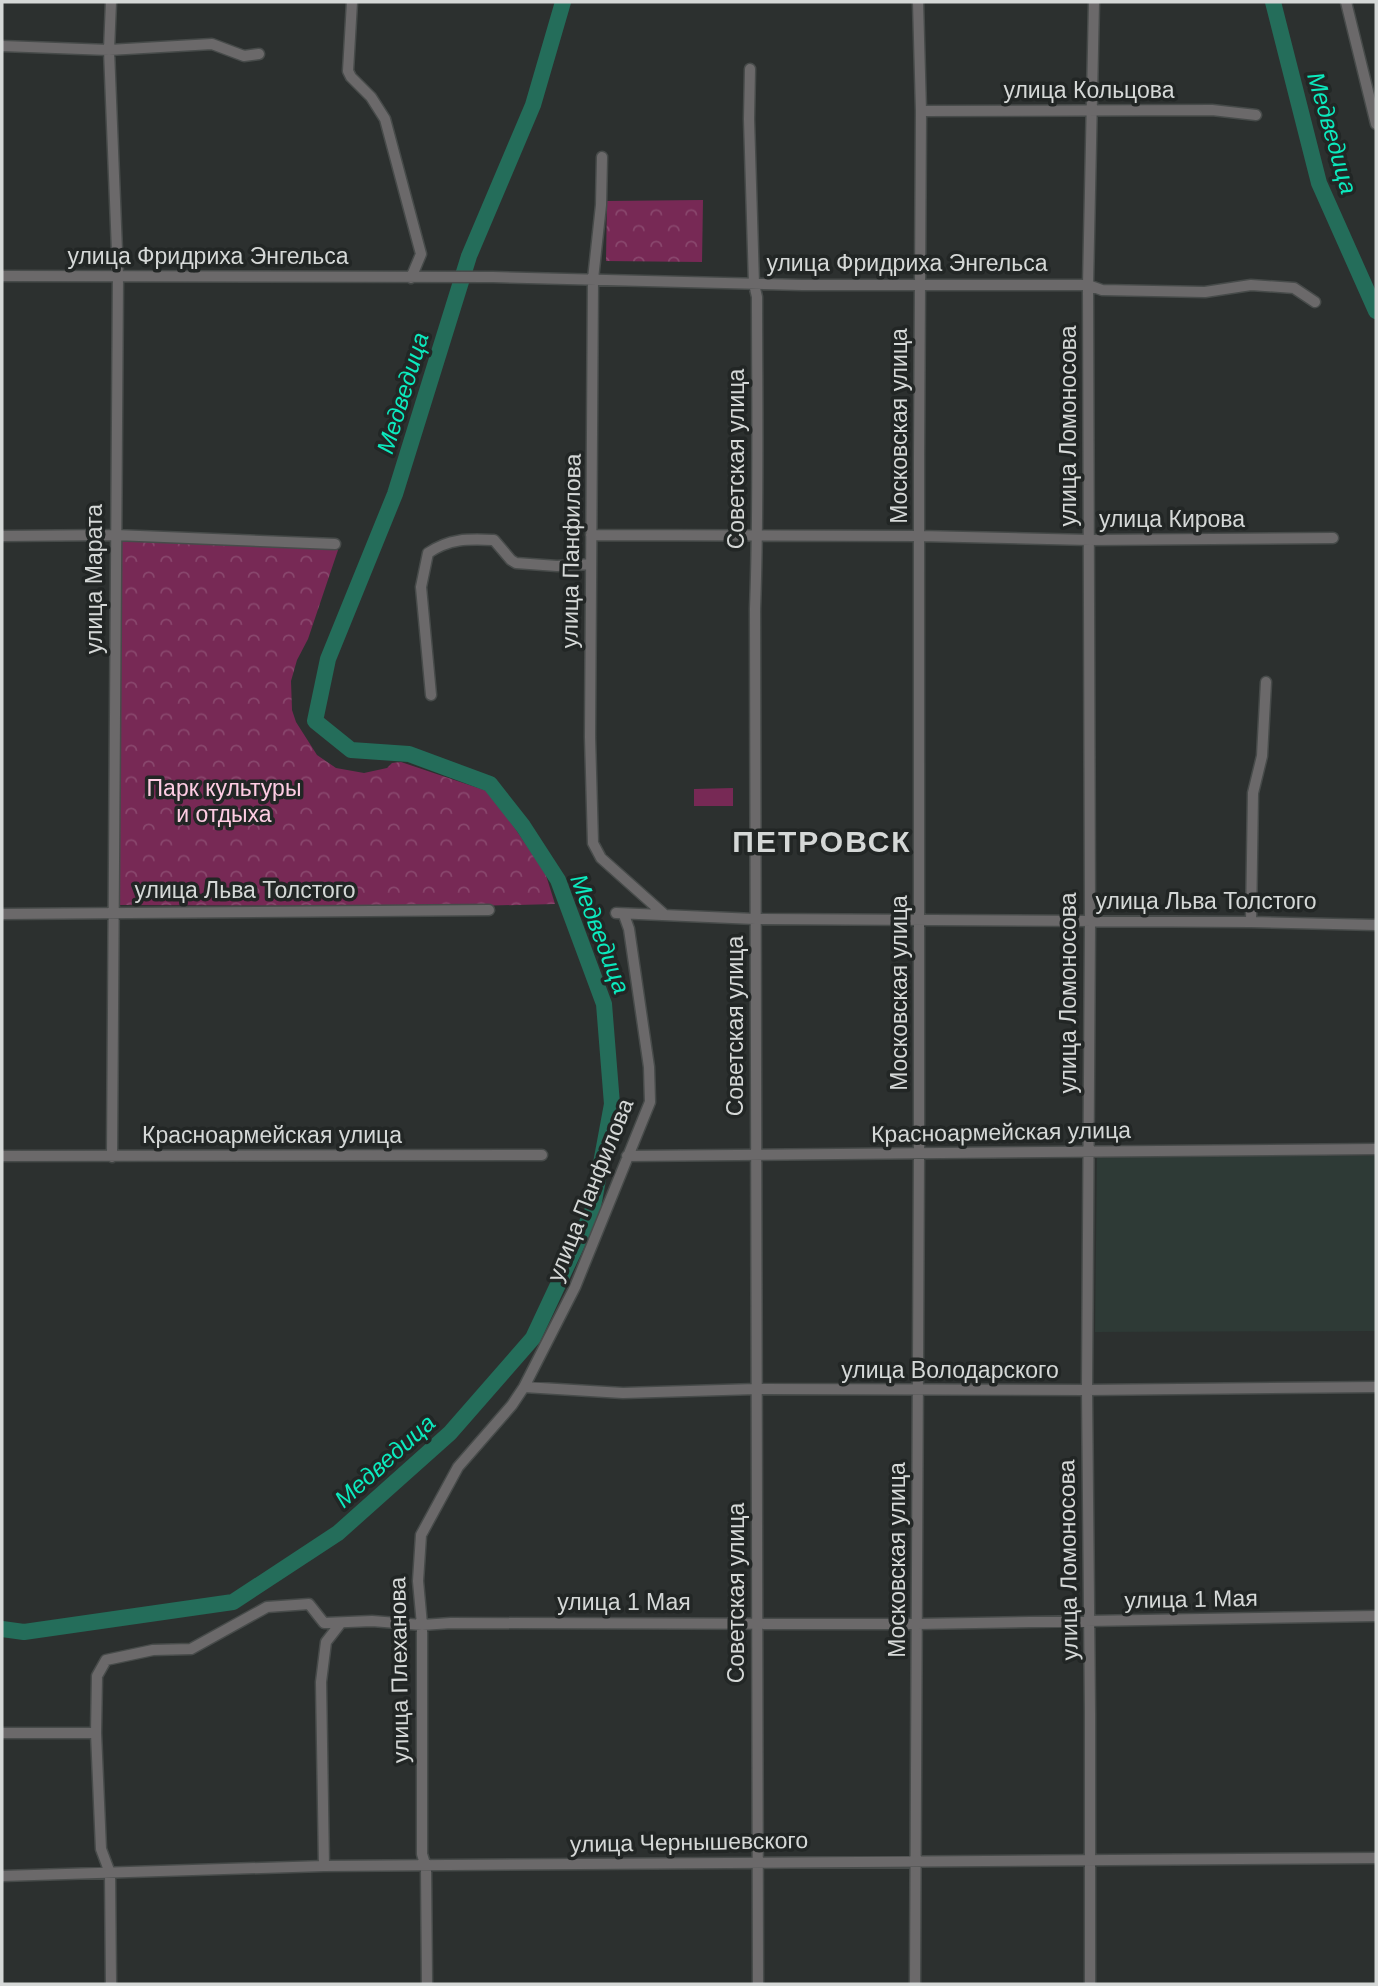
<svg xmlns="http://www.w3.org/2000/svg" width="1378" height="1986" font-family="Arial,sans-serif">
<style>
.built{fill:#2e3a36}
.grass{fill:#772955}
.park{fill:url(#park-crowns)}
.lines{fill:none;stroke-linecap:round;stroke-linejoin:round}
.river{stroke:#246d5a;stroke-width:16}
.minor-casing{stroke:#474b4a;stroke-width:13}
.minor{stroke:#6b696a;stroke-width:10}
.labels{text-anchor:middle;stroke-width:7;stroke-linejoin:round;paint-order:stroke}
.street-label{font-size:23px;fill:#d5d8d7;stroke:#222625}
.park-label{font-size:23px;fill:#fecce3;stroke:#222625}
.water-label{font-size:24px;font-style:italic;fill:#0ceabe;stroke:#222625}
.district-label{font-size:30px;font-weight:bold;letter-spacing:2px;fill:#d5d8d7;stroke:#222625}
</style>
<defs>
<pattern id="park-crowns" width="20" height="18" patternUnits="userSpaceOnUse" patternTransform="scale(1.75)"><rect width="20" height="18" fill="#772955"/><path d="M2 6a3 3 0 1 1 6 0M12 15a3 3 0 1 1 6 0" fill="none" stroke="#89476d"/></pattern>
</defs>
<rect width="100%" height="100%" fill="#2c302f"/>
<path class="built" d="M1097,1155L1376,1156V1331L1095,1332Z"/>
<path class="grass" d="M733,788V806H694V789Z"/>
<path class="park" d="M703,200L702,262L606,261L607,201Z
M117,538L338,550L308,639L297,660L291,681L292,710L296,722L317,755L336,768L364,773L387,768L392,763L401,762L490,792L545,872L555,904L473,906L120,905V666Z"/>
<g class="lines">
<path class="river" d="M1273,2L1319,183L1376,311
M2,1629L24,1632L233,1602L338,1533L450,1433L533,1338L592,1212L612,1104L604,1004L558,880L523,826L490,784L409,754L351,750L315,721L328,659L395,494L469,256L533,105L563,2"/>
<defs>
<path id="minor" d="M111,2L109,50L118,276L112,1157
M352,2L348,71L351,77L371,97L385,119L421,254L411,278
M1346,2L1376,124
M2,46L109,50L212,44L244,56L259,54
M750,69L749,119L754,284L757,297C757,401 759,506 755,609L758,1984
M921,111L1212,110L1256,115
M602,157L601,205L593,279L590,737L593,843L601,858L665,915
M2,276L493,277L802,285H1088L1102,290L1205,292L1251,285L1294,288L1315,302
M591,535L920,536L1090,540L1333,538
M2,536L115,535L335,544
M431,695L421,587L428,553C450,538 468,539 494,540L511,560L516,563L557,566L591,564
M616,913L755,919L1251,922L1376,925
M2,914L489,910
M1251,922L1253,793L1262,756L1266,682
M2,1156L542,1155
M627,1156L1376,1149
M524,1387L623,1393L756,1389L1087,1390L1376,1387
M2,1733H96L97,1676L106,1660L153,1650L191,1649L267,1607L309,1604L324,1623L372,1621L422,1625L451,1623L917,1624L1376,1616
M96,1733L101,1849L110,1873L111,1984
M324,1866L321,1682L326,1642L340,1624
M2,1876L324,1866L1376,1858
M427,1984L426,1867L422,1854V1625L418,1581L421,1535L458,1467L512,1405L524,1387L575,1287L650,1102L649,1067L629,929L624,915
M915,1984L919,1155V456L921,111L918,2
M1090,1984V1713L1087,1390L1090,922L1088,285L1094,2"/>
</defs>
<use href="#minor" class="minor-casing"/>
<use href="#minor" class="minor"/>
</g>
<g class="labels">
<g class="street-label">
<text x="1089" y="98">улица Кольцова</text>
<text x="208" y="264">улица Фридриха Энгельса</text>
<text x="907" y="271">улица Фридриха Энгельса</text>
<text transform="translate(899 426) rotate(-90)" y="8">Московская улица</text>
<text transform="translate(1068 426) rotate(-90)" y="8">улица Ломоносова</text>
<text transform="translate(736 459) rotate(-90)" y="8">Советская улица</text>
<text x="1172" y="527">улица Кирова</text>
<text transform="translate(571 551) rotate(-89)" y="8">улица Панфилова</text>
<text transform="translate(94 579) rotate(-90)" y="8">улица Марата</text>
<text x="245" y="898">улица Льва Толстого</text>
<text x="1206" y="909">улица Льва Толстого</text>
<text transform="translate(899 993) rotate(-90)" y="8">Московская улица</text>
<text transform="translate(1068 993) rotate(-90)" y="8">улица Ломоносова</text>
<text transform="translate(735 1026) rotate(-90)" y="8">Советская улица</text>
<text transform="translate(1001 1132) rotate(-1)" y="8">Красноармейская улица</text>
<text x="272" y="1143">Красноармейская улица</text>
<text transform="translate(590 1190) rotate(-68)" y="8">улица Панфилова</text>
<text x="950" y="1378">улица Володарского</text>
<text transform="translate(897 1560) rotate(-90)" y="8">Московская улица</text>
<text transform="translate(1068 1560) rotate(-91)" y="8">улица Ломоносова</text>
<text transform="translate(736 1593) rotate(-90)" y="8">Советская улица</text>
<text transform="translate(1191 1599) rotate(-1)" y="8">улица 1 Мая</text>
<text x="624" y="1610">улица 1 Мая</text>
<text transform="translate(399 1670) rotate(-91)" y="8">улица Плеханова</text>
<text transform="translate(689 1842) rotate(-1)" y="8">улица Чернышевского</text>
</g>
<g class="park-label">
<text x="224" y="796">Парк культуры<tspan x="224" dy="26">и отдыха</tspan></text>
</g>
<g class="water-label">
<text transform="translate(1332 133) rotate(74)" y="8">Медведица</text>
<text transform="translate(403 393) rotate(-73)" y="8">Медведица</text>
<text transform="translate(600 934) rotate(69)" y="8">Медведица</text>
<text transform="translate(385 1461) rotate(-42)" y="8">Медведица</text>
</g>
<g class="district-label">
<text x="822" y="852">ПЕТРОВСК</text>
</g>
</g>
<rect width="1378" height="1986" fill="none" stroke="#d5d8d7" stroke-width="7"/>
</svg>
